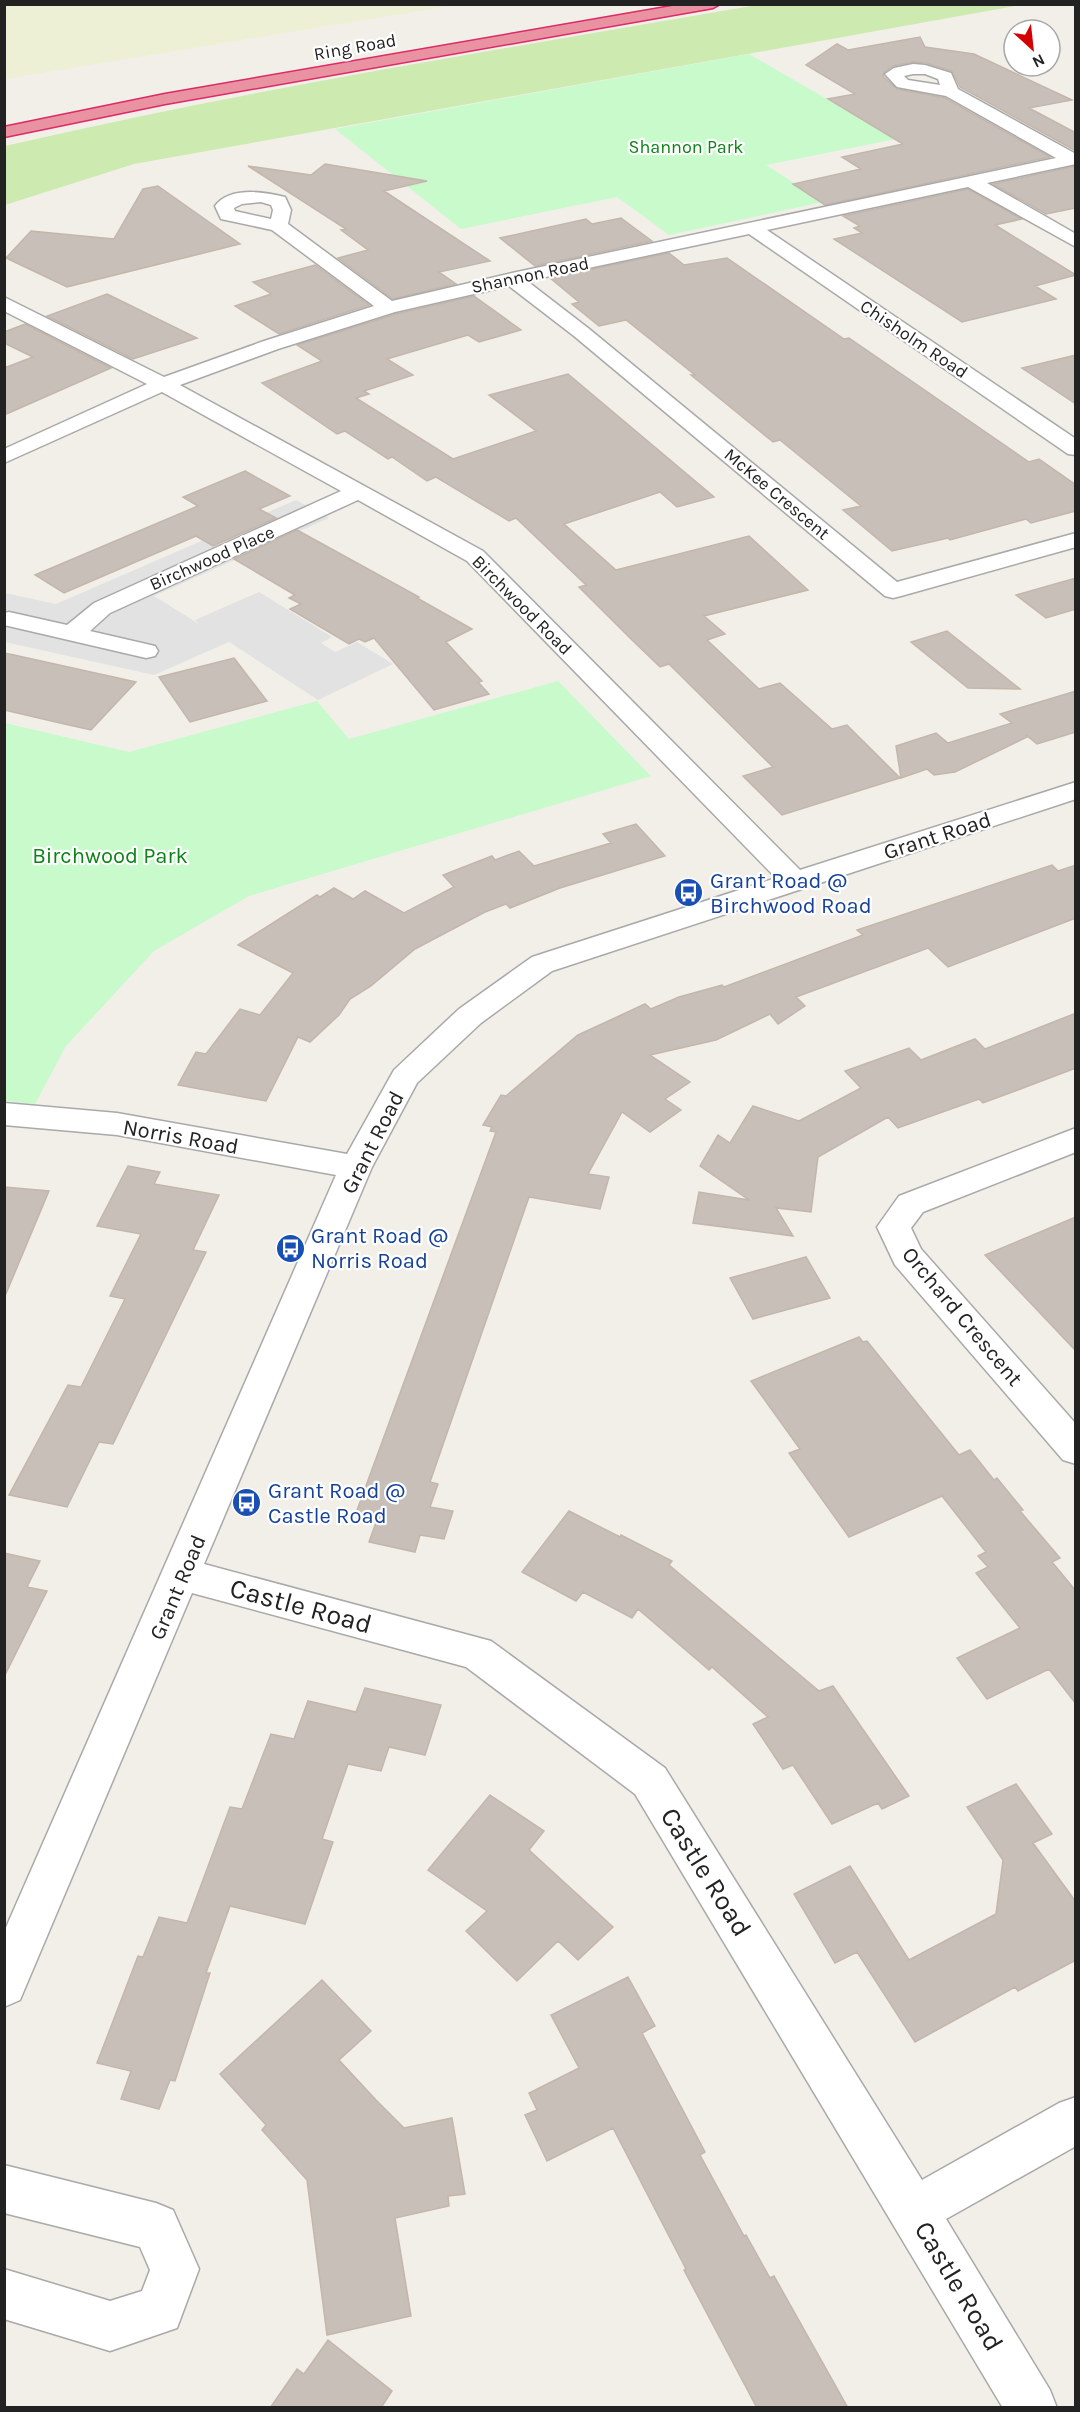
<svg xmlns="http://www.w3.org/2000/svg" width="1080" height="2412" font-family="Karla,sans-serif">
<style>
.farmland{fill:#eef0d5}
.grass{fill:#cdebb0}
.park{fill:#c8facc}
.parking{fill:#e2e2e2}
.building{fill:#c7bfb8;stroke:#c4b6ab;stroke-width:1.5}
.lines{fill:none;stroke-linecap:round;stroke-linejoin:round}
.minor-casing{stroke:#a9a9a9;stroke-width:3}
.highway-casing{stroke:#dc2a67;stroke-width:3}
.minor{fill:#fff;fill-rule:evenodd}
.highway{fill:#e892a2;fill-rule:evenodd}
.labels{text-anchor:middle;stroke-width:4.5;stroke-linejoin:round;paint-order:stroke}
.far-street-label{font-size:18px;fill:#222;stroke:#fff}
.far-park-label{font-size:18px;fill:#0c8416;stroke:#fff}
.street-label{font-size:22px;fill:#222;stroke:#fff}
.park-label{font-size:22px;fill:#0c8416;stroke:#fff}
.transit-label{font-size:22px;fill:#164399;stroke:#fff;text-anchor:start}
.near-street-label{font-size:27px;fill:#222;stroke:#fff}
</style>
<rect width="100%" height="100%" fill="#f2efe9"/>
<path class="farmland" d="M4,5L5,4L456,5L5,79Z"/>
<path class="grass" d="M763,4L1021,5L134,164L5,205V146C255,88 509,48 763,4Z"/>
<path class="park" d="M749,54L896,139L766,165L823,202L669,235L617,197L461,229L335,129Z
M558,681L651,776L249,896L154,951L66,1046L35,1104L5,1101V723L129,752L317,701L349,739Z"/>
<path class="parking" d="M296,500L329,518L154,596L199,624L195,620L259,592L332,637L321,643L335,652L357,642L393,664L318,700L229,642L154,675L5,642V593L56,604Z"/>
<path class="building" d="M920,37L925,47L974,54L1072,100L1029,108L1076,133V151L960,87L952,71L926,63L913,62L893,66L884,72L883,76L897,89L945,98L1050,157L825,205L793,184L861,169L842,157L903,144L828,99L855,94L806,65L837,44L848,50Z
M325,164L427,181L384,191L490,261L439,272L456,284L393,299L338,258L368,250L341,230L346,229L248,166L311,175Z
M1076,166V208L1046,214L993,184Z
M158,186L240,244L67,287L6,258L31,231L114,239L143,189Z
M968,189L1022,219L995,225L1076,275L1035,286L1056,299L962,322L834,239L862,233L854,228L860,226L843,216Z
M621,218L652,241L535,266L500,238L586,219L592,224Z
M669,253L684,265L727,258L844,339L849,338L1029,462L1039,459L1076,485V511L1031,523L1026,519L950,540L948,538L892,551L843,510L861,506L780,440L773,442L691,375H695L626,320L599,326L572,304L579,302L550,278Z
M315,265L369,305L279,334L235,306L271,294L253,282Z
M107,294L197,338L133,359L47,316Z
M474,296L521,330L479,342L468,335L387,359L413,375L364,391L369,394L356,398L453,459L536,431L489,395L568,374L714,497L677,507L660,492L564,524L616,570L749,536L808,590L704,616L725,634L707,640L759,689L780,683L832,729L847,725L900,778L782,815L743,776L773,767L669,664L660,667L632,640L579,587L586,585L516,518L509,521L436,477L427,481L392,457L388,459L345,431L337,434L262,383L322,361L297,345L396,314Z
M25,324L111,368L4,415V368L33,357L4,343V332Z
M1076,355V404L1022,368Z
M245,471L290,496L259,509L276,518L213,546L196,536L64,593L35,575L198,506L183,497Z
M297,530L419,597L417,598L472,629L446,642L482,681L478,682L489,694L434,710L374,638L365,642L359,639L349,644L290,609L301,604L289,598L295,595L234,559Z
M1076,578V609L1046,618L1016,595Z
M947,631L1020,689L968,688L911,642Z
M4,653L14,655L136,682L91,730L60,723L4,710Z
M234,658L267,701L190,722L159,677Z
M1076,691V732L1037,744L1026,735L1027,737L955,772L934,775L927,769L901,778L896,746L936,733L948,743L1012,723L1000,714Z
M636,824L665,856L560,888L510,908L506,904L485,912L415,949L371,986L350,999L339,1015L310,1042L298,1037L266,1101L178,1085L196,1052L206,1054L240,1009L260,1015L293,973L238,945L317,895L320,897L334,888L353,899L365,891L404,913L454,887L443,875L492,856L495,860L519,851L534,866L611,843L603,834Z
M1052,865L1058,871L1076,865V918L948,967L928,948L796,997L805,1006L778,1024L770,1014L716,1040L650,1055L690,1082L665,1099L681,1110L650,1132L622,1112L588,1174L609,1177L600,1209L529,1197L430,1482L438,1484L430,1507L453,1511L444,1539L420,1535L415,1552L369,1542L378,1517L356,1513L496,1132L490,1131L492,1127L483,1125L501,1095L506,1096L578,1035L645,1004L651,1009L679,997L722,985L724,987L863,935L857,930Z
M1076,1013V1068L983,1103L979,1099L898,1128L888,1117L818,1157L811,1212L776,1208L793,1236L693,1223L699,1192L749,1200L700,1166L718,1135L730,1143L753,1106L799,1121L861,1088L845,1071L909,1048L921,1060L975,1039L985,1049Z
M128,1166L160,1172L154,1184L219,1195L193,1250L206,1252L113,1444L99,1442L67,1507L9,1495L68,1385L81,1387L125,1299L110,1296L141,1234L97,1226Z
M4,1187L49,1191L5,1296H4Z
M1076,1217V1351L985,1255Z
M806,1257L830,1298L753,1319L730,1278Z
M859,1337L863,1342L867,1341L959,1455L970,1450L994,1480L997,1478L1023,1510L1020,1511L1060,1558L1052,1562L1076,1591V1704L1049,1669L987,1699L957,1658L1020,1628L976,1573L988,1567L978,1556L986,1552L942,1496L849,1537L789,1453L800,1449L751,1381Z
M569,1511L620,1537L621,1535L672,1561L669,1565L819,1691L833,1686L909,1796L882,1809L878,1803L832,1824L793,1765L783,1769L753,1724L768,1717L712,1667L709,1670L638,1609L632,1618L583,1592L576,1601L522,1572Z
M4,1553L40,1561L27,1587L47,1591L4,1677Z
M365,1688L441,1705L425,1755L389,1747L381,1771L348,1764L322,1839L333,1842L305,1924L230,1906L206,1973H210L175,2081L170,2080L159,2109L121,2099L131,2071L97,2063L138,1956L143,1957L159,1917L187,1923L230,1807L242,1809L271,1734L294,1739L308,1701L356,1712Z
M1016,1784L1052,1834L1033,1843L1076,1902V1960L1018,1991L1015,1987L915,2042L857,1952L835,1963L794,1894L850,1866L909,1960L996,1914L1003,1860L967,1807Z
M490,1795L544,1831L529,1850L613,1927L578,1960L558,1941L517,1981L466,1931L487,1911L428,1870Z
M628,1977L655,2026L642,2033L705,2152L700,2155L744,2236L746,2235L770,2278L774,2276L848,2408H757L684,2270L686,2269L613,2128L547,2161L525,2115L537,2110L529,2093L579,2068L551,2015Z
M322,1980L371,2031L339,2060L376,2100L404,2128L452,2118L465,2194L448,2196L449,2206L395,2218L411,2316L327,2335L307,2180L262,2130L266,2125L220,2074Z
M328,2340L392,2391L381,2408H270L297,2369L304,2374Z"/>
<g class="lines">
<defs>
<path id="minor" d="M913,64L925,65L951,73L958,89L1076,154V164L987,183L1076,234V247L968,187L767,230L1076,439V455L1068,454L749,234L527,281L588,328L897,582L1076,533V547L901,596L893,598L885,596L574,336L509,286L395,312L278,349L180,385L483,551L800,870L1076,782V799L552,971L481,1023L417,1083L372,1167L204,1564L491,1641L665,1768L922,2180L1059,2103L1076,2097V2146L946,2219L1050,2390L1057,2408H1003L635,1794L466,1667L192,1593L20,2000L4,2007V1932L336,1175L117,1135L4,1125V1103L117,1113L347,1154L394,1070L459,1009L532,957L776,878L467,561L358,500L110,613L90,631L155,646L158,651L155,656L146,658L4,625V613L9,612L67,625L94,603L341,491L162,392L4,463V449L147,384L4,311V297L164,377L264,341L374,306L272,230L221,219L215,206C230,186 265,192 285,197L291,210L288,224L392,301L512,273L1056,158L946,96L897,87L885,74L894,68ZM913,74H925L938,79L940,85L908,80L904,76ZM261,202L271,205L273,210L271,219L235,211L234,208L242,204Z
M1076,1128V1152L923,1212L911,1228L921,1249L1076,1424V1464L1063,1460L895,1265L877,1227L899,1196Z
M4,2165L156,2203L173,2210L199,2269L177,2328L110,2351L4,2319V2269L110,2301L142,2291L150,2270L140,2247L4,2213Z"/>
<path id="highway" d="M684,4H720L713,8L165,104L4,137V127L165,94Z"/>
</defs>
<use href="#minor" class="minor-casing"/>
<use href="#highway" class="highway-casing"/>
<use href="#minor" class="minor"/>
<use href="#highway" class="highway"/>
</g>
<defs>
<symbol id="bus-disc" viewBox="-11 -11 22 22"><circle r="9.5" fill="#1a4fb4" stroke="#fff"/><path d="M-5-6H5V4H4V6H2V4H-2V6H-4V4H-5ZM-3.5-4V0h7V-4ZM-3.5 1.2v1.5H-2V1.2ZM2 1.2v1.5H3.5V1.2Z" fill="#fff"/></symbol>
</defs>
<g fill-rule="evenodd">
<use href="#bus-disc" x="672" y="876" width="33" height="33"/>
<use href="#bus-disc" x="274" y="1232" width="33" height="33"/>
<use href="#bus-disc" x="230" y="1486" width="33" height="33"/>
</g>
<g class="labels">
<g class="far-street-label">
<text transform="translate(355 47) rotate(-10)" y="6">Ring Road</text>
<text transform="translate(530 275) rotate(-12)" y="6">Shannon Road</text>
<text transform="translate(914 339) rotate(34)" y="6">Chisholm Road</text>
<text transform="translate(777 494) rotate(40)" y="6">McKee Crescent</text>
<text transform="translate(212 558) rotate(-24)" y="6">Birchwood Place</text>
<text transform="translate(522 605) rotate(45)" y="6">Birchwood Road</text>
</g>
<g class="far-park-label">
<text x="686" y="153">Shannon Park</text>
</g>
<g class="street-label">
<text transform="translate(937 835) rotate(-18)" y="8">Grant Road</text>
<text transform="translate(181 1136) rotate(10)" y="8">Norris Road</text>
<text transform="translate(372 1142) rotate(-63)" y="8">Grant Road</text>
<text transform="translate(963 1316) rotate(50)" y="8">Orchard Crescent</text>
<text transform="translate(177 1587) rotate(-67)" y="8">Grant Road</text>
</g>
<g class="park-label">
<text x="110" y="863">Birchwood Park</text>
</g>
<g class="transit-label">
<text x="710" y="888">Grant Road @<tspan x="710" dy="25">Birchwood Road</tspan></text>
<text x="311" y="1243">Grant Road @<tspan x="311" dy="25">Norris Road</tspan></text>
<text x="268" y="1498">Grant Road @<tspan x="268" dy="25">Castle Road</tspan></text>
</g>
<g class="near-street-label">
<text transform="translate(301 1606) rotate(15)" y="9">Castle Road</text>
<text transform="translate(706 1872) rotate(58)" y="9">Castle Road</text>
<text transform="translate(959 2286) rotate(59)" y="9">Castle Road</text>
</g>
</g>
<rect width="1080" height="2412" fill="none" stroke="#222222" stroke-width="12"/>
<g transform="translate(1032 48) rotate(153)"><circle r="28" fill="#ffffff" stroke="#a7a7a7" stroke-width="1.5"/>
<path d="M0-4.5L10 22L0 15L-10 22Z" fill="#d40000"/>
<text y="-9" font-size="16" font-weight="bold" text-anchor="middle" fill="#222222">N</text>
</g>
</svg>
